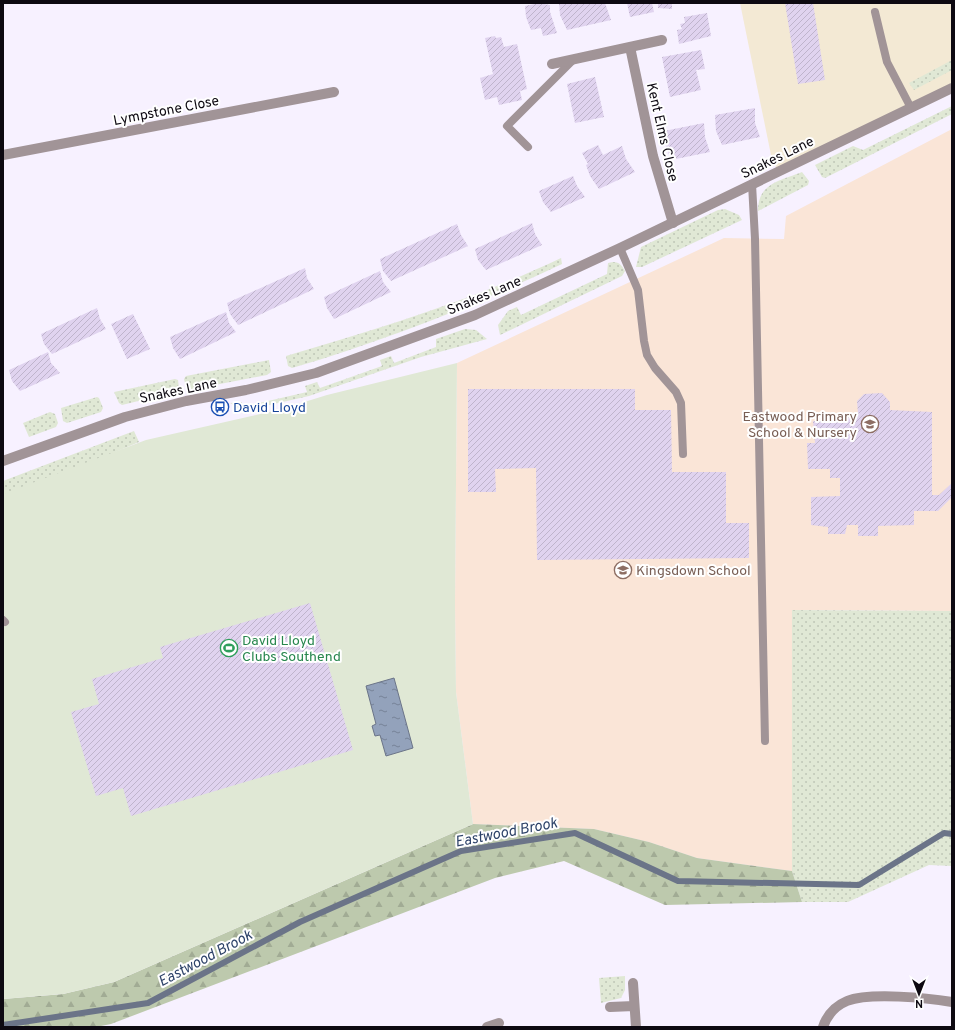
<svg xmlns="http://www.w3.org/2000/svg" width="955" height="1030" font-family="Overpass,sans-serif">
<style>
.commercial{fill:#f3e9d4}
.education{fill:#fae5d7}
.grass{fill:url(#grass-dots)}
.forest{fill:url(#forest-firs)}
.pitch{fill:#e0e8d5}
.water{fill:url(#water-ripples);stroke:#6b7488}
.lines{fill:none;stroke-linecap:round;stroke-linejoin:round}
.stream{stroke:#6b7488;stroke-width:6}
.building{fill:url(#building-hatch)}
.service{stroke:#a19497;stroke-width:8}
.minor{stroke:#a19497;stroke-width:10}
.tertiary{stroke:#a19497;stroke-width:10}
.labels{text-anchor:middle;stroke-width:4;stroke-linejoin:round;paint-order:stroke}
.street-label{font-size:14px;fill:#0d0911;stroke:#fff}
.transit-label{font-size:14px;fill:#164399;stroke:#fff;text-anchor:start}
.education-label{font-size:14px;fill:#785e54;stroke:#fff;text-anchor:end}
.leisure-label{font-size:14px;fill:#27864d;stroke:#fff;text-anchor:start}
.water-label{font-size:15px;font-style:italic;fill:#2e4369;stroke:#fff}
</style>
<defs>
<pattern id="grass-dots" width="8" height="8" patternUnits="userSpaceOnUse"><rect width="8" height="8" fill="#e0e8d5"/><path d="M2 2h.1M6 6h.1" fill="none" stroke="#bfc6b6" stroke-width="1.8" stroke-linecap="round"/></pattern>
<pattern id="forest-firs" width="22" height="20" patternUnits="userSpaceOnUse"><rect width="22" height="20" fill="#bdc9ad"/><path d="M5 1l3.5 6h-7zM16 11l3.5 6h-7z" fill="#a1ab94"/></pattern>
<pattern id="water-ripples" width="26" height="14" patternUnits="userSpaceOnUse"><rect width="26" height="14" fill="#93a2bb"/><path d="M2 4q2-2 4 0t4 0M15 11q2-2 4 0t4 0" fill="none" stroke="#768297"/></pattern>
<pattern id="building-hatch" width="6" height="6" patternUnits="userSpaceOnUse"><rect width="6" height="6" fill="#e0d3ef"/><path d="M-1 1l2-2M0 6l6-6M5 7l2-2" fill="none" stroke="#bfb4cc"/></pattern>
</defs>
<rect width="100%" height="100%" fill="#f7f1ff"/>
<path class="commercial" d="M740,3H952V88L778,172L771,155Z"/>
<path class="education" d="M952,129V611L792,610V871L697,858L649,842L594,829L473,824L456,692L455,604L457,363L724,238L784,239L786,216Z"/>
<path class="grass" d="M952,60V70L914,90L909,83Z
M952,106V114L825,178L822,177L815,165L853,146L863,150Z
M802,172L809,181L808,185L758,211C758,183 780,181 802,172Z
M725,209L739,215L742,220L642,267H636L641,247L718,210Z
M561,258L562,264C475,305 384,341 292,368L288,366L286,356C380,328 473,300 561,258Z
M613,262C620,262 622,266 625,271L622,276L500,335L498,325L508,311L517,307L521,315L607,274L608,263Z
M465,329L476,330L487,339L421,357L309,396L238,412L237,407L230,403L242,402V407L307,392L305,386L317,382L320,388L382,366L380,360L391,356L394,363L436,347V339Z
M269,360L271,372L267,375L189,390L186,387L184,379L186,376Z
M175,379L178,380L179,388L175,392L122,405L119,403L114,392Z
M97,397L99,398L103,408L101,412L67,423L63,421L61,408Z
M50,412L55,414L58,423L56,427L29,437L23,423Z
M134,431L139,442L3,500V481Z
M792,610L952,611V866L929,865L848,902H802L792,871Z
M625,976V990L621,998L601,1003L599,978Z"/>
<path class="forest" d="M473,824L594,829L649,842L697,858L792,871L802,902L665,905L564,861L495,878L111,1024L96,1027H3V999L63,994L114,982Z"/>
<path class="pitch" d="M457,363L455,604L456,692L473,824L114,982L63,994L3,999V494L146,440L282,409L327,395Z"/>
<path class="water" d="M394,678L413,748L386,756L380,735L375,736L372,726L376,724L366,686Z"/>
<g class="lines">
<path class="stream" d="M3,1025L148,1003L300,922L461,851L575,833L678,881L859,885L944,833L952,834"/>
</g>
<path class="building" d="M539,3L550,5V12L557,33L543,36L541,28L531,30L526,17L525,6Z
M559,3H605L611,20L567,30L560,15Z
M627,3H652L654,12L630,17Z
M658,3H672V9L658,8Z
M785,3H813L825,80L798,84Z
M707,13L711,36L679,44L677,30L682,29L680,24L685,23L684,17Z
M495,36L496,38L501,37L504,47L517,44L527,89L520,91L522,100L499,105L497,97L485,100L480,78L493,74L485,38Z
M701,50L705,69L696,70L701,90L670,97L662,57Z
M595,77L604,117L575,123L567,84Z
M755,108V123L760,137L722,145L716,131L715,115Z
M704,123L705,137L710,152L671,160L666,146L664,131Z
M598,145L603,155L622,146L626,159L635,172L599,189L590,176L586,165L588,164L582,153Z
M573,176L577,186L585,197L551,212L543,202L539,191Z
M532,223L535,234L542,245L486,270L478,260L475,249Z
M457,224L461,235L468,246L391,281L383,271L380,259Z
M305,268L307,278L314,289L238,325L230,314L227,303Z
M380,271L383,282L391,292L334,319L327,308L324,297Z
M97,308L100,319L106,329L52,354L44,344L41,334Z
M226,312L229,323L236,332L180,359L173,348L170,337Z
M133,314L150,349L127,359L111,324Z
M48,352L51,363L60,373L20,391L12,381L9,370Z
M468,389H635V410H671L672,472H726V523H749V558L537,560L536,468L495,469L496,492H468Z
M882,393L890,402V410L932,412V495H939L952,483V497L938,511H914V525L878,526V536H858V525H847L845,534H828V527L811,525V497L840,496V478H830V469H808L807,443H815L813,421H834L833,414H858L857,401L864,394Z
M310,603L353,750L131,816L123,788L96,796L71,712L99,704L92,679L163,658L160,647Z"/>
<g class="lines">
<path class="service" d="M875,12L887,62L911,108
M528,147L507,126L574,59
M752,184L755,239L765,741
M620,248L638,290L644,341L647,355L655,368L676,392L681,403L683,454
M3,620L5,622"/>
<path class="minor" d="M630,47L653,156L673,223
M552,64L662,40
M3,155L334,92
M633,983L636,1027
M610,1007L634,1006
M487,1027L499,1023
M823,1027C827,1015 835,1006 847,1001C870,992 928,998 952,1002"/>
<path class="tertiary" d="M3,461L125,417L186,401L246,390L316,373L475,315L620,248L952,88"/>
</g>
<defs>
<symbol id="bus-ring" viewBox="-11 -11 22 22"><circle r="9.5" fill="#fff" stroke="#1a4fb4" stroke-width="1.5"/><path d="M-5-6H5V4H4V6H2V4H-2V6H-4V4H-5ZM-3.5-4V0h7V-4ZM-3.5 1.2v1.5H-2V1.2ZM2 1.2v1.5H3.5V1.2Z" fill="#1a4fb4"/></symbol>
<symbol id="school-ring" viewBox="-11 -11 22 22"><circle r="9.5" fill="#fff" stroke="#8d6e63" stroke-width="1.5"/><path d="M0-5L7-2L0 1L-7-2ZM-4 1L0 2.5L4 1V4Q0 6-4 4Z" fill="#8d6e63"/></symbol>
<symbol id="stadium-ring" viewBox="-11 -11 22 22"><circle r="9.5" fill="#fff" stroke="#2e9e5b" stroke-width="1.5"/><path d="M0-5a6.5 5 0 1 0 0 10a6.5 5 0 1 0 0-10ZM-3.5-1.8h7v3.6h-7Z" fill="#2e9e5b"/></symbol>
</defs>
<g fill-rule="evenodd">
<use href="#bus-ring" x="210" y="397" width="20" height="20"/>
<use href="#school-ring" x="860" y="414" width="20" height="20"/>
<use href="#school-ring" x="613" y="560" width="20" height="20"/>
<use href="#stadium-ring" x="219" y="638" width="20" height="20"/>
</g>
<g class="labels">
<g class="street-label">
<text transform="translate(166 110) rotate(-11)" y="5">Lympstone Close</text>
<text transform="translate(663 132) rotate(77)" y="5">Kent Elms Close</text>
<text transform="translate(777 157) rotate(-26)" y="5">Snakes Lane</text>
<text transform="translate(484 295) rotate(-23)" y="5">Snakes Lane</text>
<text transform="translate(178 390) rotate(-12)" y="5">Snakes Lane</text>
</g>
<g class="transit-label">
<text x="233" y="412">David Lloyd</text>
</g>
<g class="education-label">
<text x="857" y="421">Eastwood Primary<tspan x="857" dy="16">School &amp; Nursery</tspan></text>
<text x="636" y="575" text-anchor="start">Kingsdown School</text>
</g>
<g class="leisure-label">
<text x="242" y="645">David Lloyd<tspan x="242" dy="16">Clubs Southend</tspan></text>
</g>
<g class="water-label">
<text transform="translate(506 832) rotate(-11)" y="5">Eastwood Brook</text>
<text transform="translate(205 958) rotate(-28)" y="5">Eastwood Brook</text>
</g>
</g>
<rect width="955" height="1030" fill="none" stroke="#0d0911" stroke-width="8"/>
<g transform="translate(919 994) rotate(180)" stroke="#ffffff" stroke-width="3" paint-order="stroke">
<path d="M0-3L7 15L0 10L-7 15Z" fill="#0d0911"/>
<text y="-6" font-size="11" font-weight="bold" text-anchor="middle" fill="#0d0911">N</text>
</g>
</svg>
